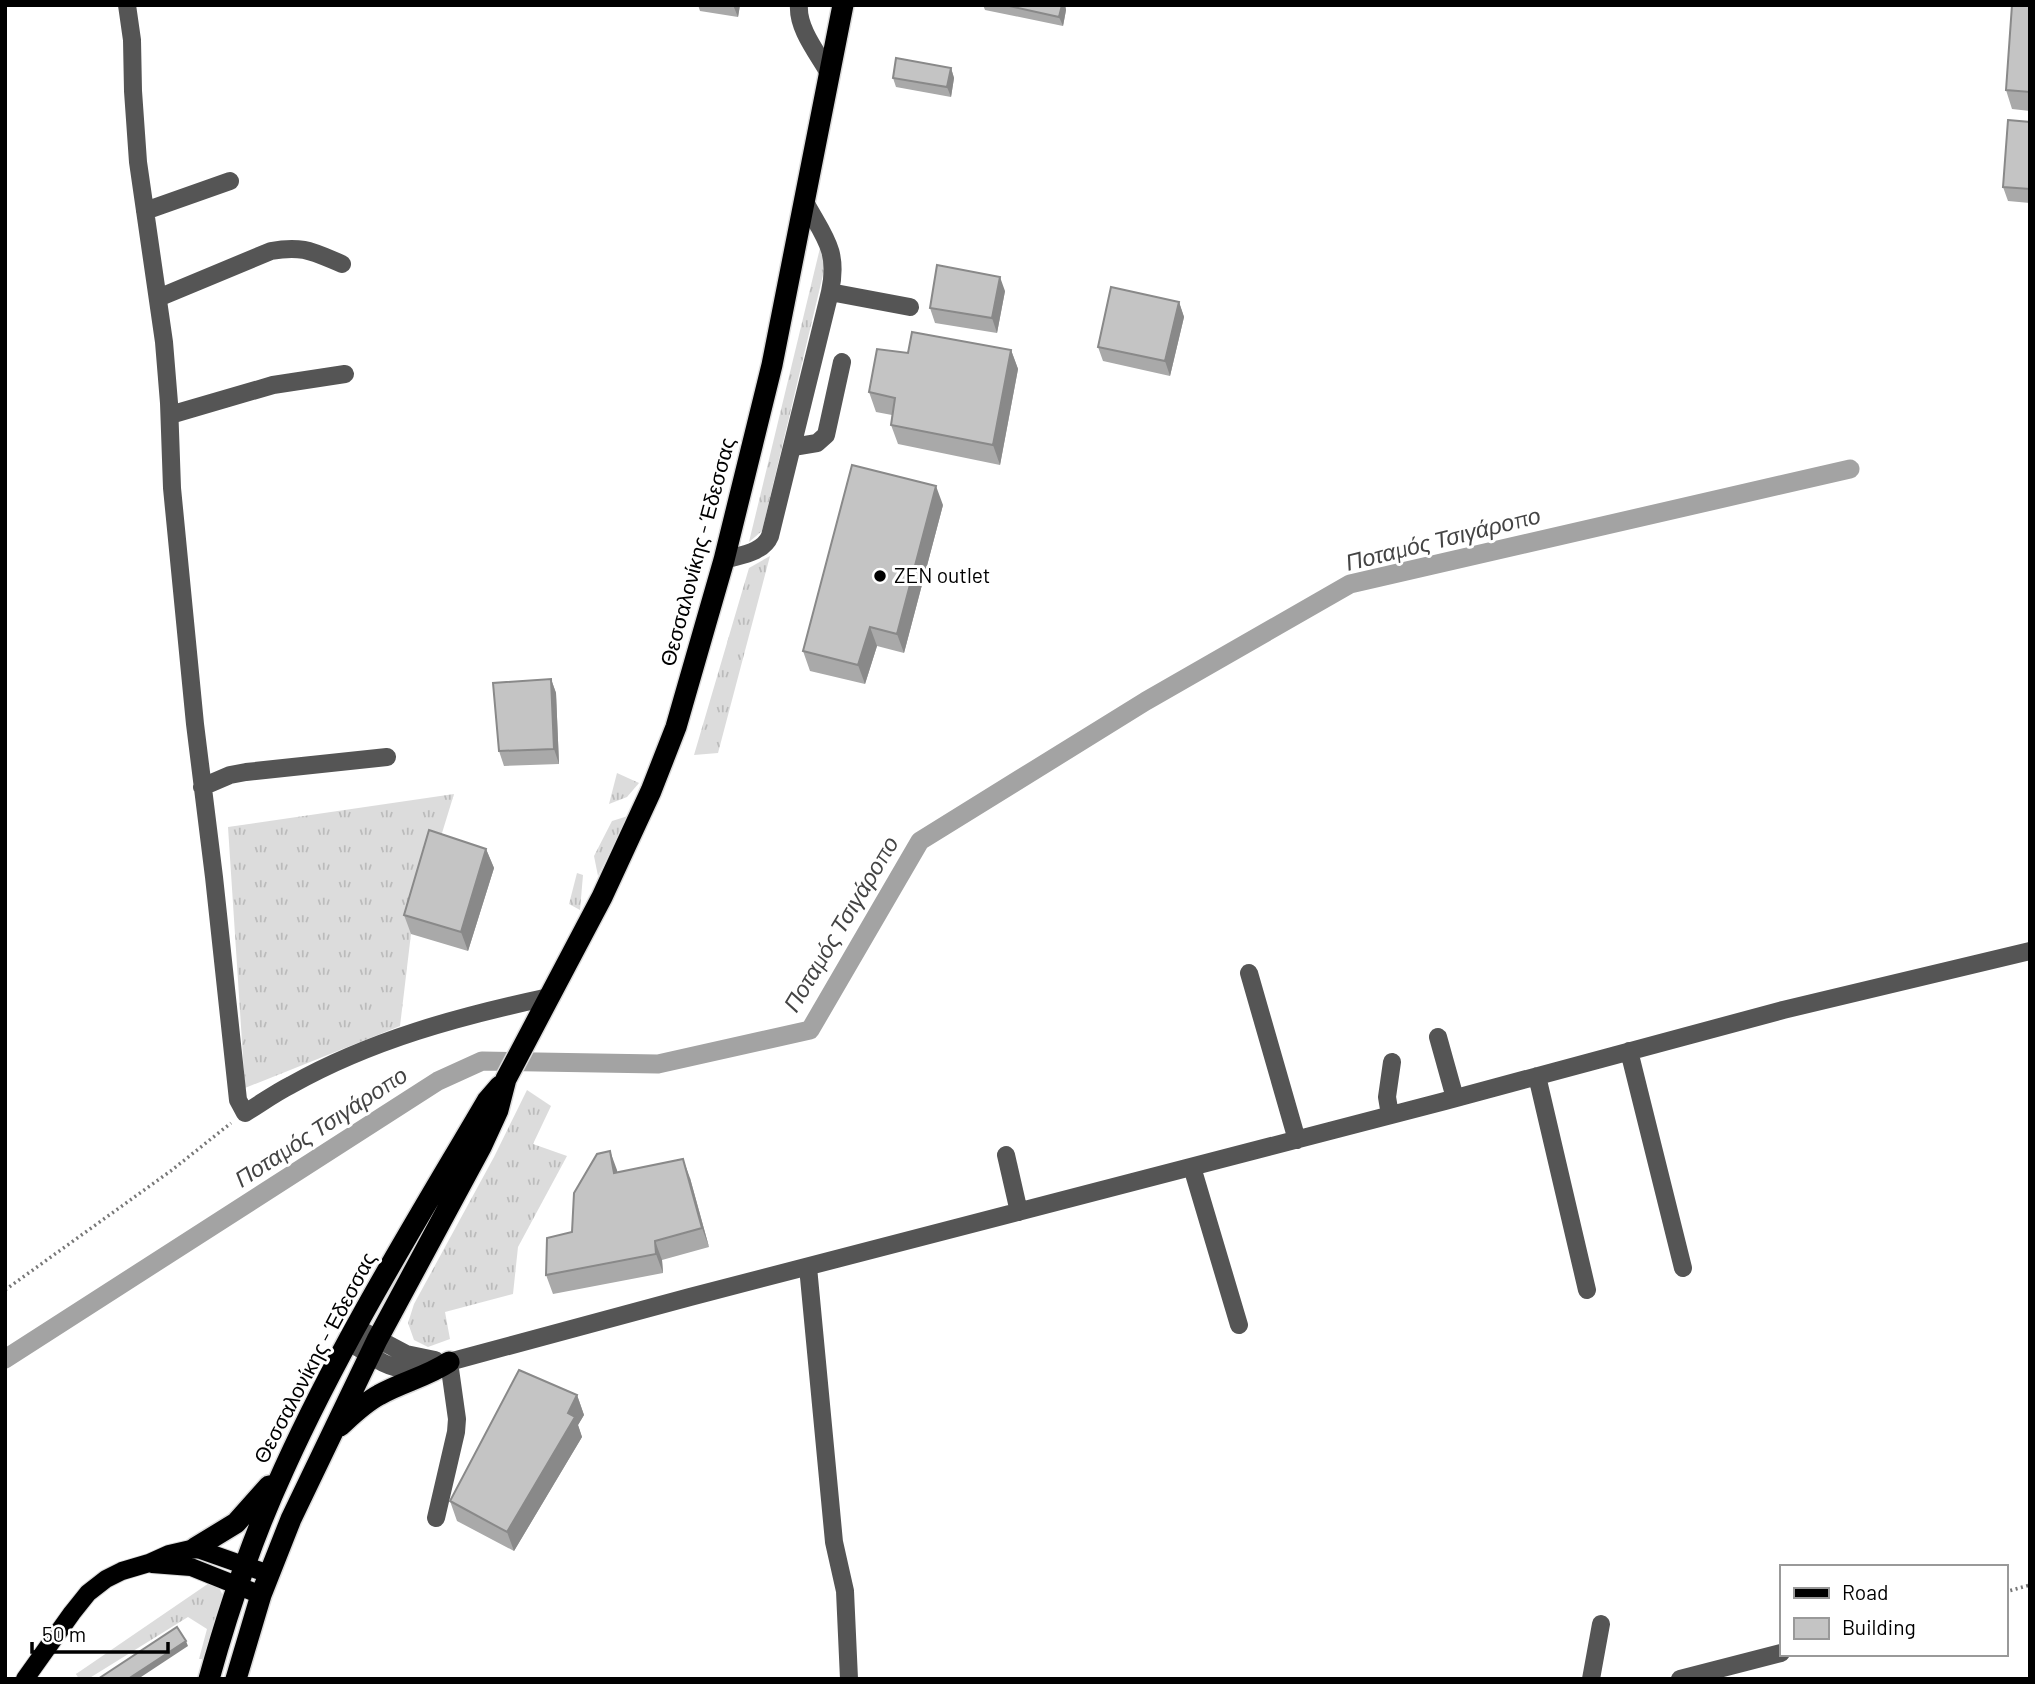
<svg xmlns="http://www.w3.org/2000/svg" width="2035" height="1684" font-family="Barlow,sans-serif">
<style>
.grass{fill:url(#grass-tufts)}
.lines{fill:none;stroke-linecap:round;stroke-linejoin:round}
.canal{stroke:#a3a3a3;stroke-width:19}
.major-casing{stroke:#dbdbdb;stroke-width:20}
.highway-casing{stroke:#dbdbdb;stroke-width:24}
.path{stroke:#777;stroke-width:3.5;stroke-dasharray:2 3.5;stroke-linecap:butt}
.minor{stroke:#555;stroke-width:18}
.major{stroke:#000;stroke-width:18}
.highway{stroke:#000;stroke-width:21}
.wall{fill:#a9a9a9}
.shaded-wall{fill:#898989}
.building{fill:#c4c4c4;stroke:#898989;stroke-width:2}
.poi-dot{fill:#000;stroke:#fff;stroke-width:2.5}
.labels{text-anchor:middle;stroke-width:6;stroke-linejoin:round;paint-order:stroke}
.street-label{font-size:21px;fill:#000;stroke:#fff}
.poi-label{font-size:21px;fill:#000;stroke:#fff;text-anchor:start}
.water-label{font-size:23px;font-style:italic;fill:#444;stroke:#fff}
</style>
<defs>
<pattern id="grass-tufts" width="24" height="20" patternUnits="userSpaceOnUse" patternTransform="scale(1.75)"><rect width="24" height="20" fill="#dcdcdc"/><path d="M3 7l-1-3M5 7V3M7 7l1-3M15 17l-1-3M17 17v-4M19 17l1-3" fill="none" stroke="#bbb"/></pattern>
</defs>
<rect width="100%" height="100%" fill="#fff"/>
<path class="grass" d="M820,248L827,258L762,531L749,542Z
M770,556L718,753L694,755L749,568Z
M617,773L639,783L627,797L609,804Z
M454,794L411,934L400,1026L245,1088L228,827Z
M628,816L598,876L594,856L612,821Z
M577,873L583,875L580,910L569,904Z
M527,1090L551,1106L533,1144L567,1156L518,1247L513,1294L445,1312L450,1339L428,1347L414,1340L408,1323L414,1304L494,1157Z
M215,1579L224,1598L206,1659H199L207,1629L188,1617L88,1679H79L76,1674Z"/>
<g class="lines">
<path class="canal" d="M5,1359L438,1081L482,1061L658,1064L810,1030L920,841L1146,701L1350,584L1850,469"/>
<defs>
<path id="major" d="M152,1564L191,1567L261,1595
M25,1679L72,1613L88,1593L106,1579L122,1571L149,1563L169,1554L195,1548L269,1574"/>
<path id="highway" d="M340,1426C352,1415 364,1403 379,1395C402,1382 426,1377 449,1362
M195,1548L236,1523L269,1486
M209,1679C229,1607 253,1536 284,1469C342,1341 416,1222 487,1101L500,1086
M236,1679L261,1595L291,1519L377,1340L481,1147L498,1110L506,1079L602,897L651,791L676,727L724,560L772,365L843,5"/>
</defs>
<use href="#major" class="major-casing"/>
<use href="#highway" class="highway-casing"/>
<path class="path" d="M5,1290L172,1170L231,1123
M2005,1592L2030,1585"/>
<path class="minor" d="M127,5L132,40L133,91L138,162L164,342L169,403L172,488L195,724L214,877L238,1100L245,1113C260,1104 275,1093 291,1085C371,1040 460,1016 549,997
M799,5C797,29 819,55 830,75
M145,211L230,181
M830,292L910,307
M158,298L271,251C303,245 313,252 342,264
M170,415L273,385L345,374
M793,447L817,443L826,435L842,362
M724,560C740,555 763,553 770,536L830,292C839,250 824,237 805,202
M202,787L230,775L246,772L387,757
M1249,973L1297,1140
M1438,1037L1455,1098
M1629,1051L1683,1268
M1537,1076L1587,1290
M1390,1115L1387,1097L1392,1062
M1006,1155L1019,1212
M1192,1167L1239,1325
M808,1267L834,1542L845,1591L849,1679
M355,1327L406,1354L435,1360
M348,1341C366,1352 387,1370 409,1369C422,1368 436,1364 449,1362L690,1297L1445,1101L1783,1010L2030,951
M436,1518L456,1432L457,1419L449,1362
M1591,1679L1601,1624
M1680,1679L1781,1653"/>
<use href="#major" class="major"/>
<use href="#highway" class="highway"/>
</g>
<path class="wall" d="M698,5H740L738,17L700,11Z
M983,5H1065L1066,10L1063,26L985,10Z
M2030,5V111L2012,109L2006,90Z
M951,68L954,78L951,97L896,87L893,78Z
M2030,122V203L2008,201L2003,187Z
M1005,291L997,333L935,323L930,308Z
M1179,302L1184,317L1170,376L1103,361L1098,347Z
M1011,350L1018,369L1000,465L898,444L891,425L892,415L876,412L869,392L908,353Z
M943,505L904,653L877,646L865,684L810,671L803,651Z
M551,679L556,693L559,764L504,766L499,751Z
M486,849L494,868L468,951L411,934L404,915Z
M618,1172L690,1178L709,1247L662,1260L663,1273L553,1294L546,1275L572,1232Z
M577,1395L584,1415L578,1425L582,1437L514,1551L457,1521L450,1501Z"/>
<path class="shaded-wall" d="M733,5H740L738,17Z
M1062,5H1065L1066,10L1063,26L1059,17Z
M951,68L954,78L951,97L947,87Z
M1000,277L1005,291L997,333L992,318Z
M1179,302L1184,317L1170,376L1165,361Z
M1011,350L1018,369L1000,465L993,445Z
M936,486L943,505L904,653L897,634Z
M870,627L877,646L865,684L858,665Z
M551,679L556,693L559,764L554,749Z
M486,849L494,868L468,951L461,932Z
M610,1151L617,1170L621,1192L614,1173Z
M683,1159L690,1178L709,1247L702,1228Z
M655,1241L662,1260L663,1273L656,1254Z
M577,1395L584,1415L578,1425L582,1437L514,1551L507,1532Z
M186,1641L188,1646L138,1679H128Z"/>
<path class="building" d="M1005,5H1062L1059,17Z
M2012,5H2030V92L2006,90Z
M896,58L951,68L947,87L893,78Z
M2008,120L2030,122V189L2003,187Z
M937,265L1000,277L992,318L930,308Z
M1111,287L1179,302L1165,361L1098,347Z
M912,332L1011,350L993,445L891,425L895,398L869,392L877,349L908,353Z
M852,465L936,486L897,634L870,627L858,665L803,651Z
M551,679L554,749L499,751L493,683Z
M429,830L486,849L461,932L404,915Z
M610,1151L614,1173L683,1159L702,1228L655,1241L656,1254L546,1275L547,1238L572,1232L574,1193L597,1154Z
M519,1370L577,1395L568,1413L575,1417L507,1532L450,1501Z
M177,1627L186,1641L128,1679H98Z"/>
<circle class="poi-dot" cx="880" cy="576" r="7"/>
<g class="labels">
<g class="street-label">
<text transform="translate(698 552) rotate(-75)" y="7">Θεσσαλονίκης - Έδεσσας</text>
<text transform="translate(315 1358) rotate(-62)" y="7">Θεσσαλονίκης - Έδεσσας</text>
</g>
<g class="poi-label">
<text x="894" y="583">ZEN outlet</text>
</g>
<g class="water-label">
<text transform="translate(1443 539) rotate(-14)" y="8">Ποταμός Τσιγάροπο</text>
<text transform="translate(841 924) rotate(-59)" y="8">Ποταμός Τσιγάροπο</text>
<text transform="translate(321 1127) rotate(-33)" y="8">Ποταμός Τσιγάροπο</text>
</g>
</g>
<rect width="2035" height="1684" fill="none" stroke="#000000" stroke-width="14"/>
<rect x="1780" y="1565" width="228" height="91" fill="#ffffff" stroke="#999999" stroke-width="2"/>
<rect x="1794" y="1588" width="35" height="10" fill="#000000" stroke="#999999" stroke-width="2"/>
<text x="1842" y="1600" font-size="21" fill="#000000">Road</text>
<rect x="1794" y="1618" width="35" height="21" fill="#c4c4c4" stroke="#999999" stroke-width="2"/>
<text x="1842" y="1635" font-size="21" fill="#000000">Building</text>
<path d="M32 1642v10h136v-10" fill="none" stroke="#000000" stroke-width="3.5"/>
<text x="42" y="1642" font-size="21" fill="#000000" stroke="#ffffff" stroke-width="5" paint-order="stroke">50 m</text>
</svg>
